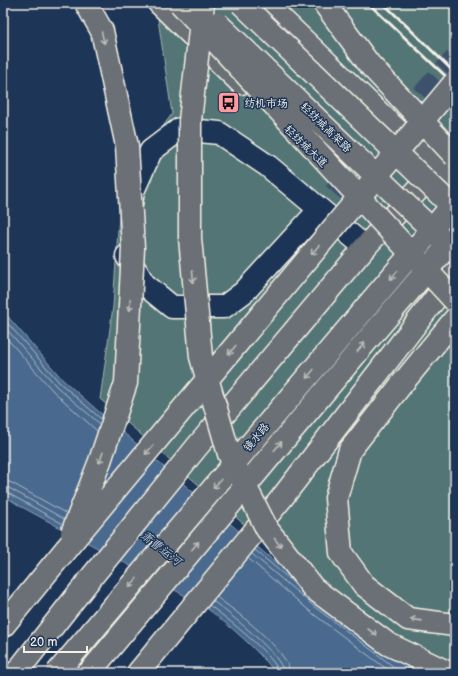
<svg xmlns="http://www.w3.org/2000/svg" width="458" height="676" font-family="'Balsamiq Sans','LXGW WenKai TC',sans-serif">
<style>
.green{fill:#537575;stroke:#a4b3ae}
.water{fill:#48698e;stroke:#8d9fb2}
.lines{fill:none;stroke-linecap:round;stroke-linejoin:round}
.shore{stroke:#afbbc4;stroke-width:1}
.secondary-tunnel{stroke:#3d516d;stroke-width:22;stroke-dasharray:22 11;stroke-linecap:butt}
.secondary-casing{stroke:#f4f1e8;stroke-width:25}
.primary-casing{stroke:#f4f1e8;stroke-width:25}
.highway-casing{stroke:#f4f1e8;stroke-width:25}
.secondary{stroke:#1d3557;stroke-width:22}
.primary{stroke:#6b7074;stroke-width:22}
.highway{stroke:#6b7074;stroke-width:22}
.rail{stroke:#f4f1e8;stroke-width:3}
.primary-bridge-casing{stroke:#f4f1e8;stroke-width:25;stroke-linecap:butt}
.highway-bridge-casing{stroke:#f4f1e8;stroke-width:25;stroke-linecap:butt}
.primary-bridge{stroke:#6b7074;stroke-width:22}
.highway-bridge{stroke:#6b7074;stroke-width:22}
.oneway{stroke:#bdbdba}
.labels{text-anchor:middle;stroke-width:3;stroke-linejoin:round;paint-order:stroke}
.poi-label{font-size:11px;fill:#f4f1e8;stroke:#1d3557;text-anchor:start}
.street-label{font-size:11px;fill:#f4f1e8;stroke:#1d3557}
.water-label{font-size:12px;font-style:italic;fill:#b8c1c8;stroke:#1d3557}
</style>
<rect width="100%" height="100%" fill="#1d3557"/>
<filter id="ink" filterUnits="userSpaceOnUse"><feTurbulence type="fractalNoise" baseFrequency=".025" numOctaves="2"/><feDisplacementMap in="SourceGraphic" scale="8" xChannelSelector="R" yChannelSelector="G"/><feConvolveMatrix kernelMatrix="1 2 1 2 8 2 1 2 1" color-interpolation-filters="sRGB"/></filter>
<g filter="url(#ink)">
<path class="green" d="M148,3H455V673H415L100,399L113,307L121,184L172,114L157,12Z"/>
<path class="water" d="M3,311L63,380L105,417L321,601L417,673H276C255,647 230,626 204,606L20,506L3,495Z"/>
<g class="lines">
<path class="shore" d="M3,318L60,383L101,419
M3,325L57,387L100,424
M3,334L53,391L97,431
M3,480L12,483L67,514
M3,486L9,488L64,519
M3,492H6L63,524
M255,550L295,584
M252,554L316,608L402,673
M248,558L312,613L392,673
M216,597C234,609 290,652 290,673
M213,601C228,613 283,655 284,673
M209,605C224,616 277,657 279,673"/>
<path class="secondary-tunnel" d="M312,218L455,59"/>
<defs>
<path id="secondary" d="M131,205L133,191L151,151L180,129L219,133L268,166L365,247
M127,256L144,284L172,307H224L244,292L312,218"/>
<path id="primary" d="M159,3L241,83
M265,3L455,186
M16,673L90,579L196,448L365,247L437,169
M138,673L281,499L455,273"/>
<path id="highway" d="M455,319L401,385L350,450L336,498L341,553L364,585L408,619L455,625
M3,626L66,549"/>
</defs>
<use href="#secondary" class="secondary-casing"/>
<use href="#primary" class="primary-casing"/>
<use href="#highway" class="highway-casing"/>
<use href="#secondary" class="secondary"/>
<use href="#primary" class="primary"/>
<use href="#highway" class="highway"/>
<path class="rail" d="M368,3L455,85
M383,3L455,73"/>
<defs>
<path id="primary-bridge" d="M57,673L455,202
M89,673L360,349L455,237"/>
<path id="highway-bridge" d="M180,3L455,301
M203,3L190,121V238L201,357L229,454L267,529L313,588L388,644L449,673
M241,3L455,209
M324,3L369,64L455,156
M217,23L455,252
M72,533L100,461L126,383L133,248L127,146L102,31L86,3
M66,549L455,82"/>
</defs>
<use href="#primary-bridge" class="primary-bridge-casing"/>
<use href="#highway-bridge" class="highway-bridge-casing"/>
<use href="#primary-bridge" class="primary-bridge"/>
<use href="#highway-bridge" class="highway-bridge"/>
</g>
<defs><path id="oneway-shaft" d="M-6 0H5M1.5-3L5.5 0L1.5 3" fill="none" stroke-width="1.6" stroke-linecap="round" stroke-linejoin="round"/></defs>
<g class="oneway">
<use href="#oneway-shaft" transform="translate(103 38) rotate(77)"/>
<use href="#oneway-shaft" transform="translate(315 250) rotate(130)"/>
<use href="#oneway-shaft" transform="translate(394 275) rotate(130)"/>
<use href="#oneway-shaft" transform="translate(193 277) rotate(85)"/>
<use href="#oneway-shaft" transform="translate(130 305) rotate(93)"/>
<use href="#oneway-shaft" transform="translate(361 347) rotate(-50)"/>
<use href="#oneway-shaft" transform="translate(232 350) rotate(130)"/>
<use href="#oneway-shaft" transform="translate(310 374) rotate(130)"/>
<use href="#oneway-shaft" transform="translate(278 446) rotate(-50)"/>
<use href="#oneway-shaft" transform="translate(149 450) rotate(130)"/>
<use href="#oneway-shaft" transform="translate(101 458) rotate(109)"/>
<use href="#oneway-shaft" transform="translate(217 484) rotate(130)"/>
<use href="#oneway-shaft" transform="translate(278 543) rotate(52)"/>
<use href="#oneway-shaft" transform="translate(195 546) rotate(-50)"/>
<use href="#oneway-shaft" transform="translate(133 583) rotate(130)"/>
<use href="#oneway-shaft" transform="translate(416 620) rotate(-172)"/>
<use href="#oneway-shaft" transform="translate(372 632) rotate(37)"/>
</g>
</g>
<defs>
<symbol id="bus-square" viewBox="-11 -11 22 22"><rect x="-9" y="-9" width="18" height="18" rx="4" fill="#ff9aa2" stroke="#1d3557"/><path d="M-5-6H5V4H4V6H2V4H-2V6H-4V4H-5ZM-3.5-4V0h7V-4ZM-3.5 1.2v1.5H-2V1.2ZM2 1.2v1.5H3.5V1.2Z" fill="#111"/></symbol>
</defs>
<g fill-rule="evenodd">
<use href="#bus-square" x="216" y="90" width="25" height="25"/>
</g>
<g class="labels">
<g class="poi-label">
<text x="244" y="107">纺机市场</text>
</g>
<g class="street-label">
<text transform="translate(326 127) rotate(44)" y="4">轻纺城高架路</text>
<text transform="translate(306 146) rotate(44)" y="4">轻纺城大道</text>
<text transform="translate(256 437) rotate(-50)" y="4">镜水路</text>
</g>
<g class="water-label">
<text transform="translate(161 548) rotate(38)" y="4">萧曹运河</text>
</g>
</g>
<rect width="458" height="676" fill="none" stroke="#1d3557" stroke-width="16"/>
<rect x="8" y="8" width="442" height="660" fill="none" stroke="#f4f1e8" stroke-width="1.5" filter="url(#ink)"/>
<path d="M24 646v6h63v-6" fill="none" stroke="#f4f1e8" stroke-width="2"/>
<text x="30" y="646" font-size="12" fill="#f4f1e8" stroke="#1d3557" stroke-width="3" paint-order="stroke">20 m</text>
</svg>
